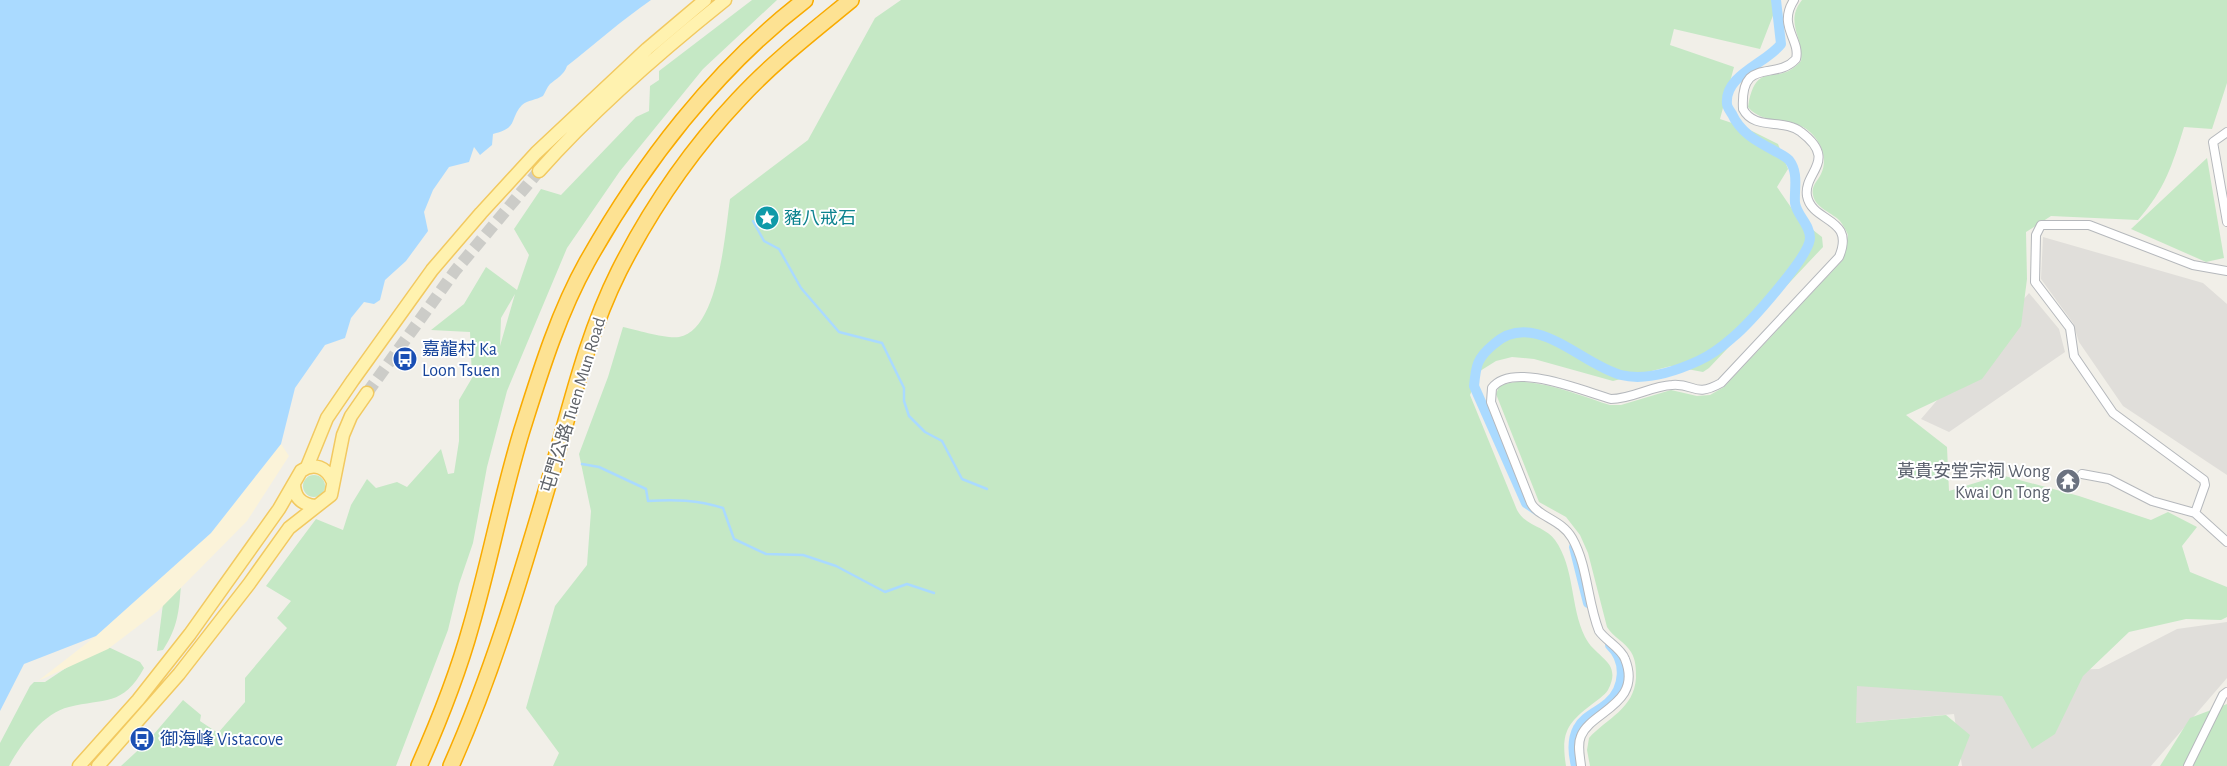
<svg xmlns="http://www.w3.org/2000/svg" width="2227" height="766" font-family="'Alegreya Sans','Noto Sans TC',sans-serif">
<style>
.industrial{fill:#e0deda}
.green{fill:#c5e8c5;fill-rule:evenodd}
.sand{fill:#fbf3d9}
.water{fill:#aadaff}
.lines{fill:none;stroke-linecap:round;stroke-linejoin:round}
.stream{stroke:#aadaff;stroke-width:2.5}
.canal{stroke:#aadaff;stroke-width:10}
.primary-tunnel{stroke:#ccccc8;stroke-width:12;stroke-dasharray:12 6;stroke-linecap:butt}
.street-casing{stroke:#b5b8bc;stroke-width:10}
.primary-casing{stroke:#f2c960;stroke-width:15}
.highway-casing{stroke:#f9ab00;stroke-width:18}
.street{stroke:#fff;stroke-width:8}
.primary{stroke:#fff2af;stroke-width:12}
.highway{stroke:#fde293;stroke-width:15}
.labels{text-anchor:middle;stroke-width:4;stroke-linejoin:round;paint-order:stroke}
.culture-label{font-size:18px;fill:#0d838f;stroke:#fff;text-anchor:start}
.transit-label{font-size:18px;fill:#164399;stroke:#fff;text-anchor:start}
.street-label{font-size:18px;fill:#5f6368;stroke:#fff}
.worship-label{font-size:18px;fill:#5b616d;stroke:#fff;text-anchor:end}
</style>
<rect width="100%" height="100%" fill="#f1efe8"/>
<path class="industrial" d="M2043,237L2203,283L2227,304V475L2123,406L2079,342L2073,323L2041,279Z
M2029,293L2059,329L2065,352L1949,432L1921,419Z
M2227,622V678L2151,766H1962L1954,714L1812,727L1853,676L2099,669L2177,629Z"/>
<path class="green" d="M752,0H777L703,69L620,171L567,248L507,391L487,467L473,543L459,584L448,630L396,766H121L148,741L183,700L201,715L200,721L218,733L245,702V678L287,628L277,618L291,601L266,586L316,519L343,530L351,505L367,479L376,488L397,482L407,487L441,449L448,474L454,473L459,441V400L472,378L470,332L431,330L464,304L486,267L517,290L529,255L514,229L541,189L561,195L636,117L649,111L650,86L659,80V71ZM515,294L500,346L501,318Z
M901,0H1779L1760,49L1674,29L1670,45L1734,67L1720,119L1744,127L1778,144L1788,169L1777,187L1799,219L1822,237L1823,247L1709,368L1703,372L1671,366L1613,381L1534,359L1512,357L1496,361L1480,371L1470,395L1517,510C1525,526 1545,526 1555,540C1575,568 1570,606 1585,637C1596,659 1623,661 1608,690C1604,696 1597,700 1591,705C1566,724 1561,734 1566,766H553L559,753L526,708L555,606L587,565L591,511L579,454L608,377L623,327C637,330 666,339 679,337C719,330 725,232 730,199L808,140L875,18Z
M1802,0H2227V83L2212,129L2184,127C2172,166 2165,189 2138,220L2051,216L2026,232L2027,279L2021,326L1982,379L1906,415L1947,447L1949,491L2001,475L2079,496L2151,520L2168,512L2197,527L2182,546L2190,572L2227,587V617L2221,620L2186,619L2129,632L2083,676L2055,734L2032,749L2002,696L1857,686L1856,723L1946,715L1970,735L1958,766H1590L1587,750L1589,738C1607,718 1634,709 1636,678C1636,669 1636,660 1631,652C1625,642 1613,637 1607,627L1588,553L1580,535L1566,517L1539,502L1496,394L1499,387C1523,371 1583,397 1610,405H1621L1671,390L1697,396L1710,395L1724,387L1843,260L1848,235C1846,230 1843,225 1840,221C1833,213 1815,208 1813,195C1811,186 1817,182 1821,174C1828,159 1822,143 1810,132C1793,116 1763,126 1748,107C1756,57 1776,89 1801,61C1804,37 1784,23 1802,0Z
M2207,158L2224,258L2206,262L2131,229Z
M303 486a11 11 0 1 1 22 0a11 11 0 1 1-22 0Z
M181,585C179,611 178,627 163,650L157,651L164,596Z
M102,644L140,662L144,668C123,707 104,698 69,707C43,713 21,744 9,766H0V743L30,686L34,682H45Z
M2227,704V766H2160L2190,718Z"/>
<path class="sand" d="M281,444L289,456L247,521L158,611L108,649L38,681L96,636L211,533Z"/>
<path class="water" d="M0,0H651C622,20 595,44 567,66C564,75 556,79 550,84C547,87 545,93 543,96C536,100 528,100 522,105C509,119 519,128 493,134L492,145L480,155L474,147L469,162L449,167L433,190L424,212L428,231L406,261L385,280L380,300L374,304L364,302L351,318L345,338L325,345L295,388L281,444L211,533L96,636L24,664L0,711Z"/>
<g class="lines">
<path class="stream" d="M753,221L764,241L779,249L801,288L839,332L882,343L904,388V401L909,416L925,432L942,441L962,479L987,489
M582,464L599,467L646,489L648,501C675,499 697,500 723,508L734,539L766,554L803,555L836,566L885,592L907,584L934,593"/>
<path class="canal" d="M1538,511L1526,503L1474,386C1476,365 1477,358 1494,344C1534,308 1582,365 1621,375C1645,381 1676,371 1698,361C1709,356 1723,346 1732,338C1749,324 1810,256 1810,238C1810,224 1797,216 1795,203C1794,188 1799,173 1789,160C1785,156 1778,153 1773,150C1756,141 1740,132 1732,114C1730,111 1727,107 1727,104C1724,75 1767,63 1781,44L1776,0
M1574,547L1588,603
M1576,766C1573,754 1572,739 1578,728C1584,716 1598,712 1608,703C1625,688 1627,661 1610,645"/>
<path class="primary-tunnel" d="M367,393L455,271L539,171"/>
<defs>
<path id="street" d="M2227,132L2213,142L2227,222
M2082,474L2109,479L2152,501L2195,513L2227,542
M2195,513L2205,485L2204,480L2113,413L2074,356L2070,328L2035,282L2036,235L2041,225H2089L2193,265L2227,271
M1581,766C1580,756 1577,745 1581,736C1591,711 1643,704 1625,659C1621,648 1606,641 1599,631C1587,601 1588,566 1572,538C1561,519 1538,517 1531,503L1491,402L1492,388C1512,361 1583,391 1611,399C1632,399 1651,386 1672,385C1695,383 1694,398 1721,383L1839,257C1856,217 1812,223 1807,196C1803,172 1839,161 1801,132C1784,118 1754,131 1743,109C1740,55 1775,82 1796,59C1801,40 1777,26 1794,0
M2188,766L2223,695L2227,692"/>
<path id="primary" d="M539,171C595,108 660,52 725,0
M307,467L327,418L353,380L432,270L481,213L536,153L647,49L705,0
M294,483C294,497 301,504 315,506
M79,766L138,700L190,634L279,509L301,471C314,462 327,467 333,482
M98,766L179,674L249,584L289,528L331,495L343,435L351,416L367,393"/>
<path id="highway" d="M419,766C439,721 458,673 471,626C490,561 502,495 522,430C540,373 558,314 587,262C642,164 715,69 805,0
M451,766C494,670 523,569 553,468C572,401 588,333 619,271C650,210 691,150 738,100C772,63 812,32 851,0"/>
</defs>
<use href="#street" class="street-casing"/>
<use href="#primary" class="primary-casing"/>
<use href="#highway" class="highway-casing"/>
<use href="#street" class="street"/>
<use href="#primary" class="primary"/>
<use href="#highway" class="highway"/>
</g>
<defs>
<symbol id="sight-disc" viewBox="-11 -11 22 22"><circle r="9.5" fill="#0f9aa8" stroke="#fff"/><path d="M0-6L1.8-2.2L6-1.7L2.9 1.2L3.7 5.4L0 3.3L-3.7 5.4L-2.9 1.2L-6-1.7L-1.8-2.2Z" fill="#fff"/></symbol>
<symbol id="bus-disc" viewBox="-11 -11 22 22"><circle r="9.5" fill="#1a4fb4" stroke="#fff"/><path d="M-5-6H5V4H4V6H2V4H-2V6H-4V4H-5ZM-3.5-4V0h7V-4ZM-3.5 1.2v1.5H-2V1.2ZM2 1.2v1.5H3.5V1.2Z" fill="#fff"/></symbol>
<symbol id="temple-disc" viewBox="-11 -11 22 22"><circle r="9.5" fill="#6b7280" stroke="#fff"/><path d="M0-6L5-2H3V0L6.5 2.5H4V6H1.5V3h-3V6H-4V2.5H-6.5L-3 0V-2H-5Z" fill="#fff"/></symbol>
</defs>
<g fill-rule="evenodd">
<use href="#sight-disc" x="753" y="204" width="28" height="28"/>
<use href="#bus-disc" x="391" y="345" width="28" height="28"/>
<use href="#temple-disc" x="2054" y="467" width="28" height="28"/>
<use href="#bus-disc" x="128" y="725" width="28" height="28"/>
</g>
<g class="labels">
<g class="culture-label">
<text x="784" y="224">豬八戒石</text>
</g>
<g class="transit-label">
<text x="422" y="355">嘉龍村 Ka<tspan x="422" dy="21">Loon Tsuen</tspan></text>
<text x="160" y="745">御海峰 Vistacove</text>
</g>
<g class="street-label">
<text transform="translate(573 405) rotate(-73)" y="6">屯門公路 Tuen Mun Road</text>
</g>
<g class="worship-label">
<text x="2050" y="477">黃貴安堂宗祠 Wong<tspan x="2050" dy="21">Kwai On Tong</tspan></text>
</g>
</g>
</svg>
